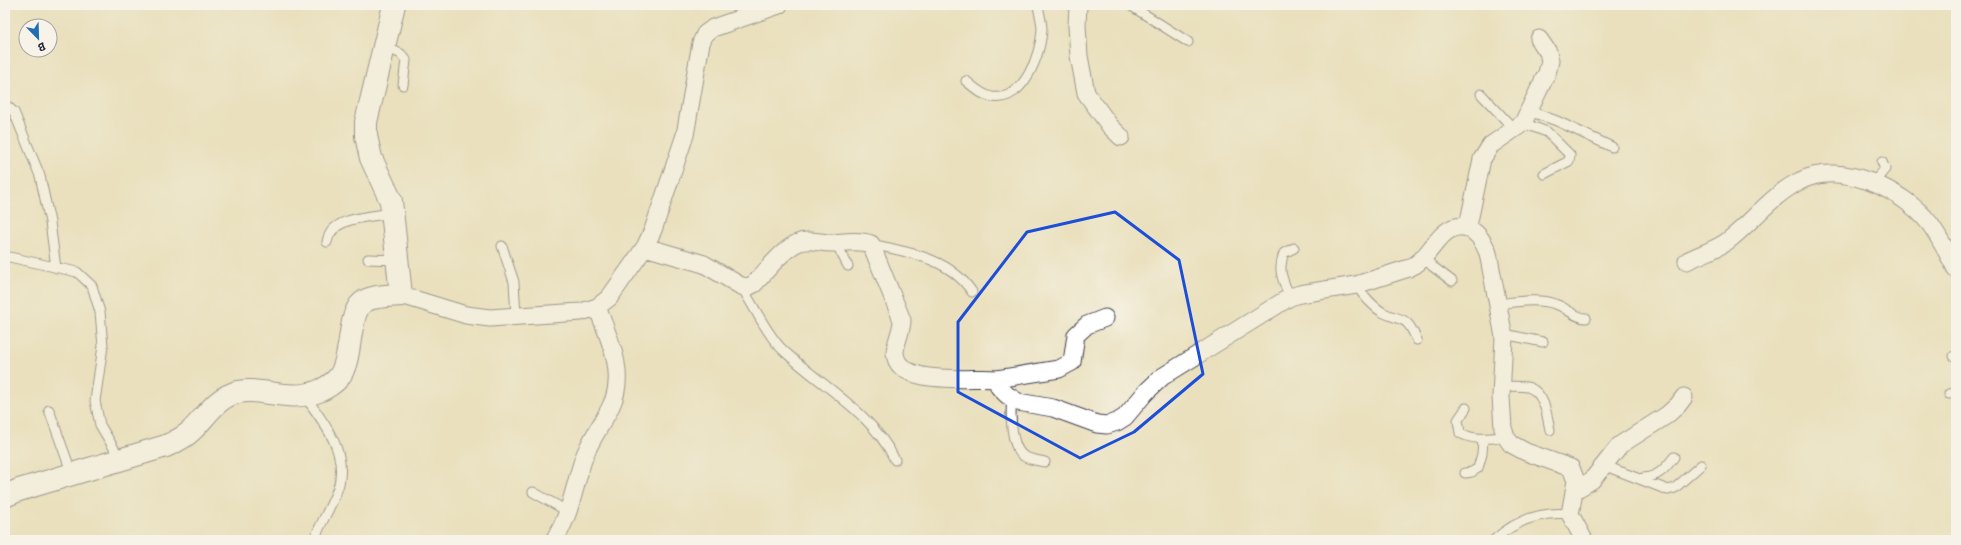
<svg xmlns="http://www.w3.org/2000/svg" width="1961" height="545" font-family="Mali,sans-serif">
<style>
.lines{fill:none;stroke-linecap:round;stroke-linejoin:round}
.lane-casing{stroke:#403e4e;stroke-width:11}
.street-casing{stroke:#403e4e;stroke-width:19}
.secondary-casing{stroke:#403e4e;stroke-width:24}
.lane{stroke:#fff;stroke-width:9}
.street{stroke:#fff;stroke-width:17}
.secondary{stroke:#fff;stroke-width:22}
.marked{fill:none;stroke:#1d4ed8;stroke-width:3;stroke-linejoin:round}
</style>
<rect width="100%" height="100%" fill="#f7f3e8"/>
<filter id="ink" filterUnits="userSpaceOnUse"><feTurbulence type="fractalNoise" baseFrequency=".025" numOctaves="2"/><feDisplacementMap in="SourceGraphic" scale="8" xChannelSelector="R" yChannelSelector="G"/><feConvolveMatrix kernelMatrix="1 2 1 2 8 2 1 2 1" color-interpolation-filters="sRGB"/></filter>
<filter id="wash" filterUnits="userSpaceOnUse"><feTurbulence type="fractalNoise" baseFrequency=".012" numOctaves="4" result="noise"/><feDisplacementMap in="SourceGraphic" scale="16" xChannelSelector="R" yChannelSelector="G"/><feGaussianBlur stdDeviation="0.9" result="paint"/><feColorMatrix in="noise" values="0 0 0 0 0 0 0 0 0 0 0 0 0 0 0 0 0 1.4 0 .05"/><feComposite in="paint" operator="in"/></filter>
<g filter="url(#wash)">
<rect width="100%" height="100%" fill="#eae0bd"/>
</g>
<g filter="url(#ink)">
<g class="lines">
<defs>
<path id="lane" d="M1130,5L1188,42
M384,46L401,54L406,60L403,85
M966,81C974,87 981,95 992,97C1024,102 1041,54 1042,29C1042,22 1039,13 1038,5
M1481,94L1514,129
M5,104L14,112L40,176L50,222L56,268
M1529,111L1557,121L1612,147
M1523,123L1547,132L1570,155L1569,161L1544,174
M1871,183L1880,175L1885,169L1882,162
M327,242C331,216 371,217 392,213
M836,243L848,266
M871,244C908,252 950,258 972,292
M502,246L514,282L516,316
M5,256L77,272L92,286L100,312L103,346L95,401L100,425L121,460
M1425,258L1432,266L1452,281
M368,259L397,260
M1356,285C1363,295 1371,305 1382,312C1403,323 1405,313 1417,340
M741,286C752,303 769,338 783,350C821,386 872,412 895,460
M1290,297C1283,281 1277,270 1284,253L1294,248
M1498,304C1516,302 1538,298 1555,304C1566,307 1575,318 1586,318
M1504,334L1543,342
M1954,356H1956
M1502,386C1510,387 1523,385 1530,388C1545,394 1547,416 1550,430
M1949,394L1956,393
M304,395C323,422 347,449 339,484C335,500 321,522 314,540
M1012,399C1010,414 1011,443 1021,454C1027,460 1037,460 1045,462
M1466,408L1458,420L1460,433C1474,441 1491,438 1506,437
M49,410L72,474
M1603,465L1668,490L1675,488L1701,465
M1465,473L1472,472L1478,468L1482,454L1483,439
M1643,478C1658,477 1665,469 1674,457
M533,492L567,511
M1494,540C1516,520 1540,511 1570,514"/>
<path id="street" d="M1078,5L1077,26L1079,56L1086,93L1110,126L1121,137
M1468,226L1482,159L1491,145L1523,123L1532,104L1547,73L1550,61L1548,52L1539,39
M645,247L704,264L741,286L748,287L754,284C766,272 788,241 806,241C815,240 824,244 834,243C846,242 859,240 871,244L902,320C902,331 895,343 895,353C897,388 974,376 997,379L999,387L1007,395L1018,402L1053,408L1097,424L1107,425L1117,422L1125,417L1146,392L1162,377L1290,297L1300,294L1356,285L1409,268C1423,262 1428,251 1438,240C1458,216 1478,227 1488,253L1504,337L1501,397L1503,428L1506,437L1511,444L1526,452L1571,468L1576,481L1570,514L1584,540
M1687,261C1700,254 1719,249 1730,239C1754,220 1773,194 1800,181C1841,160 1904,190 1930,224C1940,238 1948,254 1956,269
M401,295L466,315L490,318L581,312L597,307L609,298L645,247L653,230L685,135L701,43L705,34L713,28L779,5
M997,379L1059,369L1072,362L1076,335L1087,325L1105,318
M1574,491L1592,480L1620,445L1667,415L1678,405L1684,397
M554,540C570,517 574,487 583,460C589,441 602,425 611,406C627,373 609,339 597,307"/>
<path id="secondary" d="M5,496L19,490L166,446C175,442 184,438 191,431C204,419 215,400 232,394C257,384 287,404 319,391C326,388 334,383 339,377C353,359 347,316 362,303C371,295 390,296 401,295L391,201L371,158L366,136V122L394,5"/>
</defs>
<use href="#lane" class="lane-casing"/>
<use href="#street" class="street-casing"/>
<use href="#secondary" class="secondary-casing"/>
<use href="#lane" class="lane"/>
<use href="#street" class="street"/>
<use href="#secondary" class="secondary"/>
</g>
</g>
<path d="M0 0H1961V545H0ZM1115,212L1179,260L1203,374L1134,432L1080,458L958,392V322L1027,232Z" fill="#eae0bd" fill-opacity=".55" fill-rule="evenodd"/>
<path class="marked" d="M1115,212L1179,260L1203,374L1134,432L1080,458L958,392V322L1027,232Z"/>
<rect width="1961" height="545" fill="none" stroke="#f7f3e8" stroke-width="20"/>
<g transform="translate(38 38) rotate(157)"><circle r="19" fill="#f7f3e8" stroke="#a29fa3"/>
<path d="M0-3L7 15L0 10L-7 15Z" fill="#1f6fb2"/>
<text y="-6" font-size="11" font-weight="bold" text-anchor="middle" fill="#22223b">B</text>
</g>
</svg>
